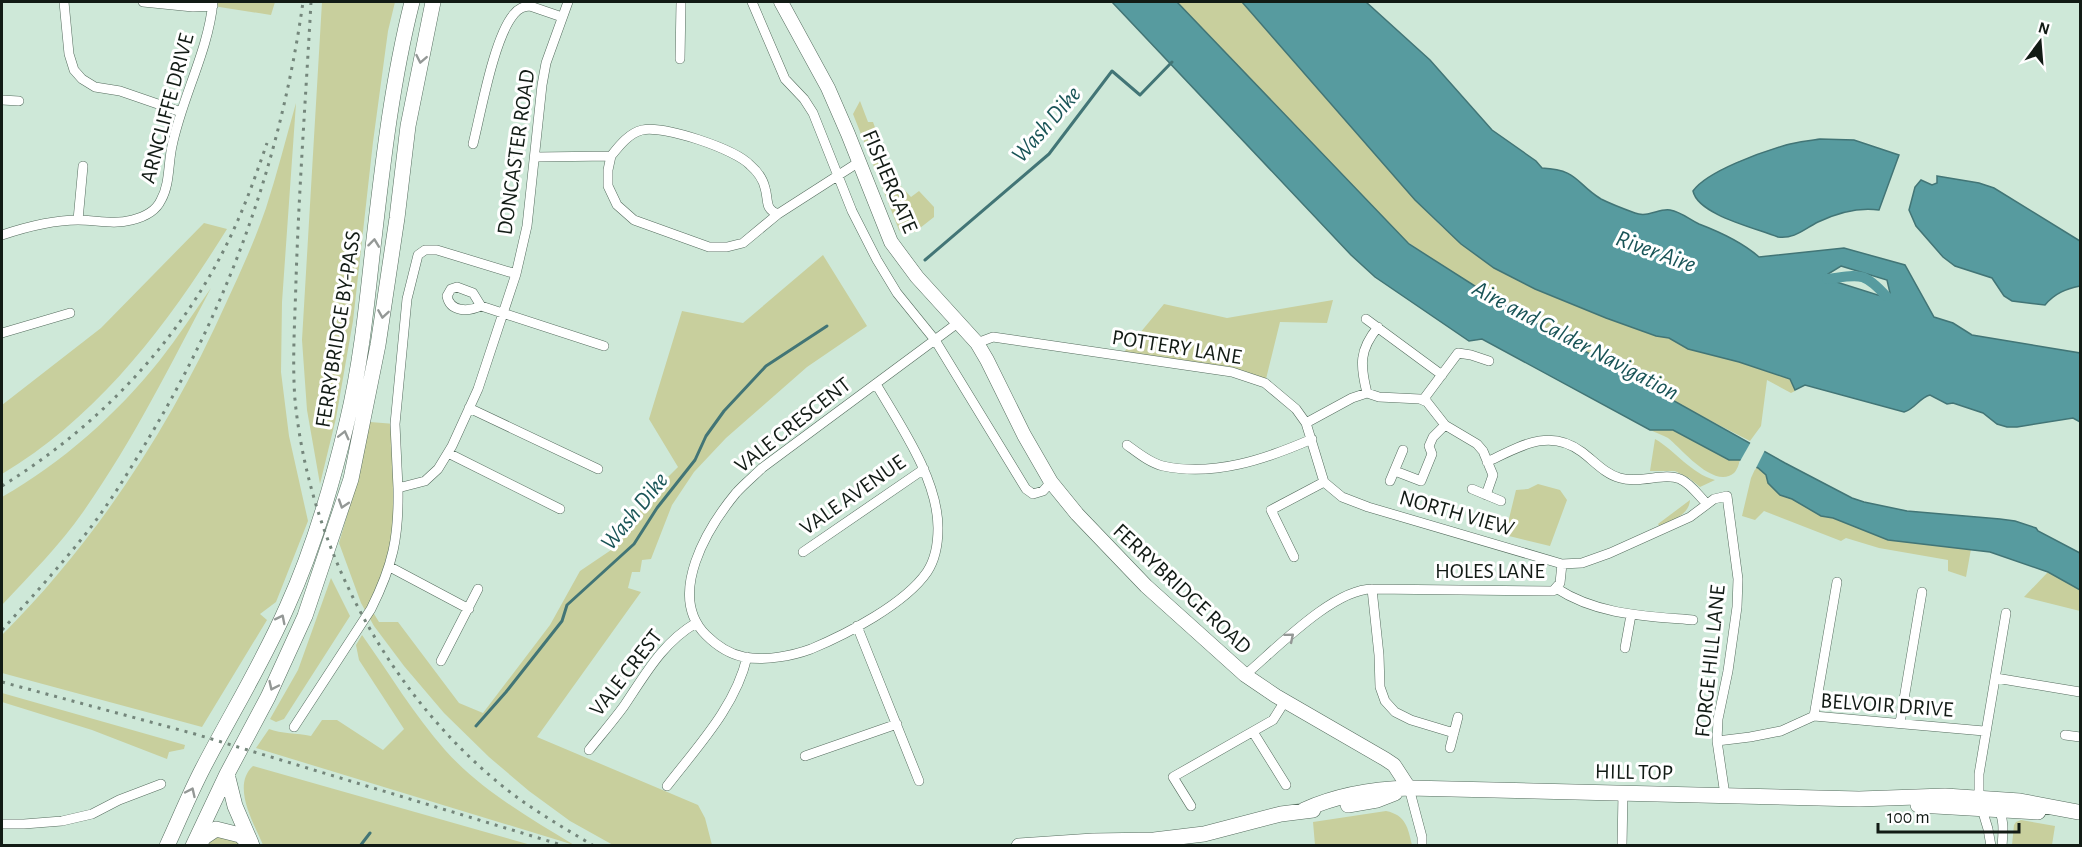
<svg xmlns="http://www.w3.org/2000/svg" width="2082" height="847" font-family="'Alegreya Sans',sans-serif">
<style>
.green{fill:#c8cf9d}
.water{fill:#579b9f;stroke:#427576;stroke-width:1.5;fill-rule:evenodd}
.pier{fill:#cee8d8}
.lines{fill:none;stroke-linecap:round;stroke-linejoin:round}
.stream{stroke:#427576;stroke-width:3}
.canal{stroke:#579b9f;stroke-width:10}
.minor-casing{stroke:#556c5e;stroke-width:10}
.secondary-casing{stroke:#556c5e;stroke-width:15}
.primary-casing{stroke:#556c5e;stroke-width:16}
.trunk-casing{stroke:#556c5e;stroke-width:16}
.minor{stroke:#fff;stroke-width:9}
.secondary{stroke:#fff;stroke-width:14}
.primary{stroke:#fff;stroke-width:15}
.trunk{stroke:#fff;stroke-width:15}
.rail{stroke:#74867b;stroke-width:3;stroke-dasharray:3 6;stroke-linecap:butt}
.oneway{stroke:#949896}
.labels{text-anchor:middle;stroke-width:6;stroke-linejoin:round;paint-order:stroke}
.street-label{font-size:22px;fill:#121b15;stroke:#fff}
.water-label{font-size:24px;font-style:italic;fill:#195457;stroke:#fff}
</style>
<rect width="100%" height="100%" fill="#cee8d8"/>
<path class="green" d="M213,2H275L271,15L213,6Z
M322,2H395L388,31L373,142L353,321L336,418L320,484L307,410L302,340Z
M1176,2H1242L1415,200L1442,227L1494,268L1537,290L1606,318L1656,336L1669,338L1688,349L1739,362L1790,379L1795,391L1791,393L1767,380L1761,426L1750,441C1670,401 1592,356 1515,310C1472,284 1427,259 1389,227Z
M860,101L868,122H873L880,141L874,148L884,168L911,197L919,191L934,207V217L915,232L902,233L899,230L853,114Z
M296,103L282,302L281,372L289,436L308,521L276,602L260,614L267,620L202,727L2,673V635C98,539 172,424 227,301C241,271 255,240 266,208C277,174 286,138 296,103Z
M204,223L227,229C168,324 99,416 2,474V405L101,328Z
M823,255L867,326L807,367L726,438L694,472L672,505L651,559L642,560L640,572H632L628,588L641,592L537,737L698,805L705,818L712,845H613L570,821L529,791L489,757L444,713L404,666L374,626L361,603L339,543L357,481L370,422L395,424V549L371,609L379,622H398L459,703L483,713L550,625L580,571L617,546L651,494L678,467L649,419L682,311L743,323Z
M211,288C171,364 133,441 83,512C60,545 30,575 2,605V497C62,463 117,414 160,360C178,337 194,312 211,288Z
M1333,300L1327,323L1280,322L1265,383L1232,372L1120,357L1164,304L1227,318Z
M1650,430H1673L1729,460H1740C1739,464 1737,470 1734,473C1714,490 1681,448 1668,438C1663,435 1656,433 1650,430Z
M1655,439C1676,451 1690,473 1715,480L1700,487L1689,478L1675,471H1650Z
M1756,467L1766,475L1769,483L1780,495L1792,499L1821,516L1833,518L1888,540L1971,549L1966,577L1948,571V560L1879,548L1846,538L1841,541L1764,511L1755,520L1742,516L1751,478Z
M1538,484L1560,490L1567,500L1550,546L1505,535L1516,490L1528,489Z
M1690,500C1689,516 1671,520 1659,526L1658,524Z
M2048,572L2080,590V611L2024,597Z
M331,578L350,616L284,719L276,722L270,719L298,670Z
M362,635C389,673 414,715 445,750C481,790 528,817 574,845L256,748L269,729C281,734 297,733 311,736L322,720H337L383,750L404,729L359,660L356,645Z
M2,693L185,745L184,749L169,752L167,759L92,730L2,702Z
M253,766L531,845H263C254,823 231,786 253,766Z
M1386,811C1406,815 1408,828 1412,845H1315L1313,822Z
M2021,820L2055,826L2052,845H2012L2014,825L2016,822Z
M222,834L244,846H203L210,838Z"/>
<path class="water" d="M1112,2H1177L1409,244L1489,295L1549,331L1785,463L1852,498L1864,502L1907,511L2000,519L2015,521L2036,528L2038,531L2080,553V590L2048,572L1990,552L1888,540L1833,518L1821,516L1792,499L1780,495L1768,483L1766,475L1758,468L1740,460H1729L1673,430H1650L1482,339L1469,341L1375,277L1351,255Z
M1242,2H1366L1430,60L1492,130L1536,161L1542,168C1579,170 1575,183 1601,199C1611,204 1624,209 1635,213C1648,218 1659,208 1670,210C1681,212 1689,219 1699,224C1720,232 1742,242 1759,257L1844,248L1905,265L1934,317L1953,323L1972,335L2080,353V422L2073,418L2017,427H2007L1997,424L1983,413L1953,403L1947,404L1930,395C1919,398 1915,409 1904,412L1805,385L1795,390L1790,379L1739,362L1688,349L1669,338L1656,336L1606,318L1535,289L1494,268L1461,244L1415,200ZM1841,266L1887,280L1890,293L1884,297L1827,279L1828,274Z
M1820,139L1854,140L1899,155L1879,210C1858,207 1837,213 1818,222C1804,229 1795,239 1778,237C1756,228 1698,215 1693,191C1707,171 1762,152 1786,145C1797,142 1809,141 1820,139Z
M1937,176L1979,183L1994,188L2080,241V286C2066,289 2055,293 2045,305L2012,301L2004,296L1992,278L1955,266L1943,257L1916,226L1909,210L1915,187L1921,180L1932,185L1937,183Z"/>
<path class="pier" d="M1752,440L1766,448L1755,470L1739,463Z"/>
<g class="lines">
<path class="stream" d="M925,260L1049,154L1112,71L1140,95L1172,62
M476,726L506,692L562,621L567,605L634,544L657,508L695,460L706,436L724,411L766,366L827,326
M360,846L370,833"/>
<path class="canal" d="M1827,279C1860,275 1863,271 1886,296"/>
<defs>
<path id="minor" d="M64,2L69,54L74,70L82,79L95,87L120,91L181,112
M143,2L193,7L213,6
M752,2L785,79L804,99L813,113L852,211L877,260L897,293L935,340L1026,489L1033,494L1043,491L1051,482
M680,59L681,2
M2,100L19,101
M473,144C481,112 494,37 514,14C518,9 523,6 530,6L562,17
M611,156C619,146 629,133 642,130C664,125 735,149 750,165C757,171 763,179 765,188C769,200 764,209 778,214
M536,157L611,156L608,170V186L617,205L634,220L709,247H727L743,243L778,214L859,162
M78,220L83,166
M2,235C26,227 52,220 78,220C96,220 114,225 132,220C144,217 156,211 161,200C170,184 168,164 172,146C182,97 208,52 213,2
M481,306L473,293L457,287L451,289L447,296C450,312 468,312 481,306L604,346
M1366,319L1442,375
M2,333L70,313
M977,343L993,337L1232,372L1265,383L1296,409L1306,423L1324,482L1342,497L1368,507L1562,564L1582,563L1610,553L1690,517L1714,499L1727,496L1738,579L1737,607L1728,671L1718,719L1717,741L1725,795
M876,384C900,425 938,479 938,528C938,542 935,560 927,572C905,604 847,634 811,649C792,656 765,661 744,657C729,654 717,646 706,635C666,595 708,527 736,493C744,484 754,476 762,468L959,322
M1367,393C1360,365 1359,350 1378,327
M1423,400L1458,353L1471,355L1489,361
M469,408L598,469
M1306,423L1352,398L1367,393L1379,397L1420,399L1427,402L1445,425L1477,444L1483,451L1493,475L1486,495
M1127,445C1138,453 1150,463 1163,466C1214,477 1266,459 1312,439
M448,453L560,509
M1487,462C1519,447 1549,427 1582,452C1594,461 1605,474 1620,478C1640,484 1664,472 1680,479C1690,483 1699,496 1707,504
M1395,471L1421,481L1432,454L1429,446L1433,437L1445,425
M1390,481L1403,450
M398,488L395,424L407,299L418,255L425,250H437L516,274
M1472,489L1501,501
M803,552L924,469
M1294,557L1271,510L1324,482
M390,567L469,609
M1556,588C1597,615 1645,616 1693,620
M1372,589L1379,655L1380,687L1385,701L1395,712L1411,720L1454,733
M857,626L919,781
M1625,648L1631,615
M441,661L478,589
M1245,675C1275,650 1333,589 1372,589L1553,591L1560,583L1562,564
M1996,678L2080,692
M1814,716L1837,582
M1900,723L1922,592
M294,727L371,609C393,565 399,537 398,488L425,481L438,469L452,446L478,389L516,274L527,226L542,85L546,63L568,2
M1253,732L1286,785
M2065,735L2080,737
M1717,741L1750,737L1781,731L1814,716L1984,731
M1450,748L1458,717
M589,750C601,735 613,721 624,706C645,675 662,643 696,623
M805,756L897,724
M667,786C697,747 736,706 747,657
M1409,788L1422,837V846
M1191,806L1173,777L1273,720L1285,701
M1997,808C2005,817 2003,834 2002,846
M2,824H24L62,821L92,814L119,800L161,784
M1622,846L1623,793
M1991,846L1988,829L1979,799V774L2006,613"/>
<path id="secondary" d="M781,2L828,88L848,134L891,242L917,277L977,343L987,360L1024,435L1051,482L1077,514L1146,586L1245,675L1276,696L1385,759L1394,765L1409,788"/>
<path id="primary" d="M227,774L235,806L251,843
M1348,805L1377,800L1395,793
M1918,805L2038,812
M1304,810C1337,795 1373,789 1409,788L1859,799L1945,796L2020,801L2078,812
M167,846C179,820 190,793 203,768C231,714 263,662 287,607C314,548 332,485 347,422C360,368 366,312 372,256C382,171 391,85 412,2
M193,846L227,774L268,697L305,616L351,479L378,345L397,218L408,126L433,2
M1019,846L1093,841L1154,840L1204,834L1281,814L1313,810"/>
<path id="trunk" d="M198,846L204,837L216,829L240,835L252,846"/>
</defs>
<use href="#minor" class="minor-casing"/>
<use href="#secondary" class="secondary-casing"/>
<use href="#primary" class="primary-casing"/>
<use href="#trunk" class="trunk-casing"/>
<use href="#minor" class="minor"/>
<use href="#secondary" class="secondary"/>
<use href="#primary" class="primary"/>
<use href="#trunk" class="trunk"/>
<path class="rail" d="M311,2C306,94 299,187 296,280C295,320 292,361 295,400C309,543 384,686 494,779C524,805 559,825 594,846
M2,486C104,423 190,331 238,220C249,195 258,169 267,143
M2,630C31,598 61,565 88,531C111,501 131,468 150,436C231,300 281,158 303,2
M2,682L195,734L565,846"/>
</g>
<defs><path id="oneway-chevron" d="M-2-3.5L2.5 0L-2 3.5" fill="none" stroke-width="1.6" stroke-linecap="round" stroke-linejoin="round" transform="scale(1.5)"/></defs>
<g class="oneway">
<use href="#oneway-chevron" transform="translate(421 59) rotate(101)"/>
<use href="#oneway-chevron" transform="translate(374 243) rotate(-83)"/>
<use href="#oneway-chevron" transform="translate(383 314) rotate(99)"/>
<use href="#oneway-chevron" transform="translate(344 435) rotate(-76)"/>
<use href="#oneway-chevron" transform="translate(343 504) rotate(108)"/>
<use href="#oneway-chevron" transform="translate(281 619) rotate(-63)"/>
<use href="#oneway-chevron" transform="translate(1290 637) rotate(-40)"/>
<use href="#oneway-chevron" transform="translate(273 686) rotate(115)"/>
<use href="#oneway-chevron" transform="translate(191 792) rotate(-65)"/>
</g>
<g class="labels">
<g class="street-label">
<text transform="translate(166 108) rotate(-75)" y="8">ARNCLIFFE DRIVE</text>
<text transform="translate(515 152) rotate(-82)" y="8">DONCASTER ROAD</text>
<text transform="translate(891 181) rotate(67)" y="8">FISHERGATE</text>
<text transform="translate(337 329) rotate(-81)" y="8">FERRYBRIDGE BY-PASS</text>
<text transform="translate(1177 346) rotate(9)" y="8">POTTERY LANE</text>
<text transform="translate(792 424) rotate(-38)" y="8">VALE CRESCENT</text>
<text transform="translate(852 494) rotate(-35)" y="8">VALE AVENUE</text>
<text transform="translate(1457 512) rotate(16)" y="8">NORTH VIEW</text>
<text x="1490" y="578">HOLES LANE</text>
<text transform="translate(1183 588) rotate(43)" y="8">FERRYBRIDGE ROAD</text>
<text transform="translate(1709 661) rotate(-84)" y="8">FORGE HILL LANE</text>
<text transform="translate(625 672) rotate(-52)" y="8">VALE CREST</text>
<text transform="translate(1887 704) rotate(4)" y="8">BELVOIR DRIVE</text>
<text transform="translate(1634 771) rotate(1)" y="8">HILL TOP</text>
</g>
<g class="water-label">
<text transform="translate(1046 124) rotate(-49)" y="8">Wash Dike</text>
<text transform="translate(1656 251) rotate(20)" y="8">River Aire</text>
<text transform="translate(1576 340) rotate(28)" y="8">Aire and Calder Navigation</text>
<text transform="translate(634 511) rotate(-51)" y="8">Wash Dike</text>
</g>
</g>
<rect width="2082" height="847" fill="none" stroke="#121b15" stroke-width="6"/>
<g transform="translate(2040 42) rotate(16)" stroke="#ffffff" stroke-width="4.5" paint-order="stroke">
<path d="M0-4.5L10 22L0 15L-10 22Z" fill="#121b15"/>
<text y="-9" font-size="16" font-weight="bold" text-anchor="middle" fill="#121b15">N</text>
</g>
<path d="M1878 823v9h141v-9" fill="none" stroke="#121b15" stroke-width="3"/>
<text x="1887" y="823" font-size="18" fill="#121b15" stroke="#ffffff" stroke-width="4.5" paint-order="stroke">100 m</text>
</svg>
